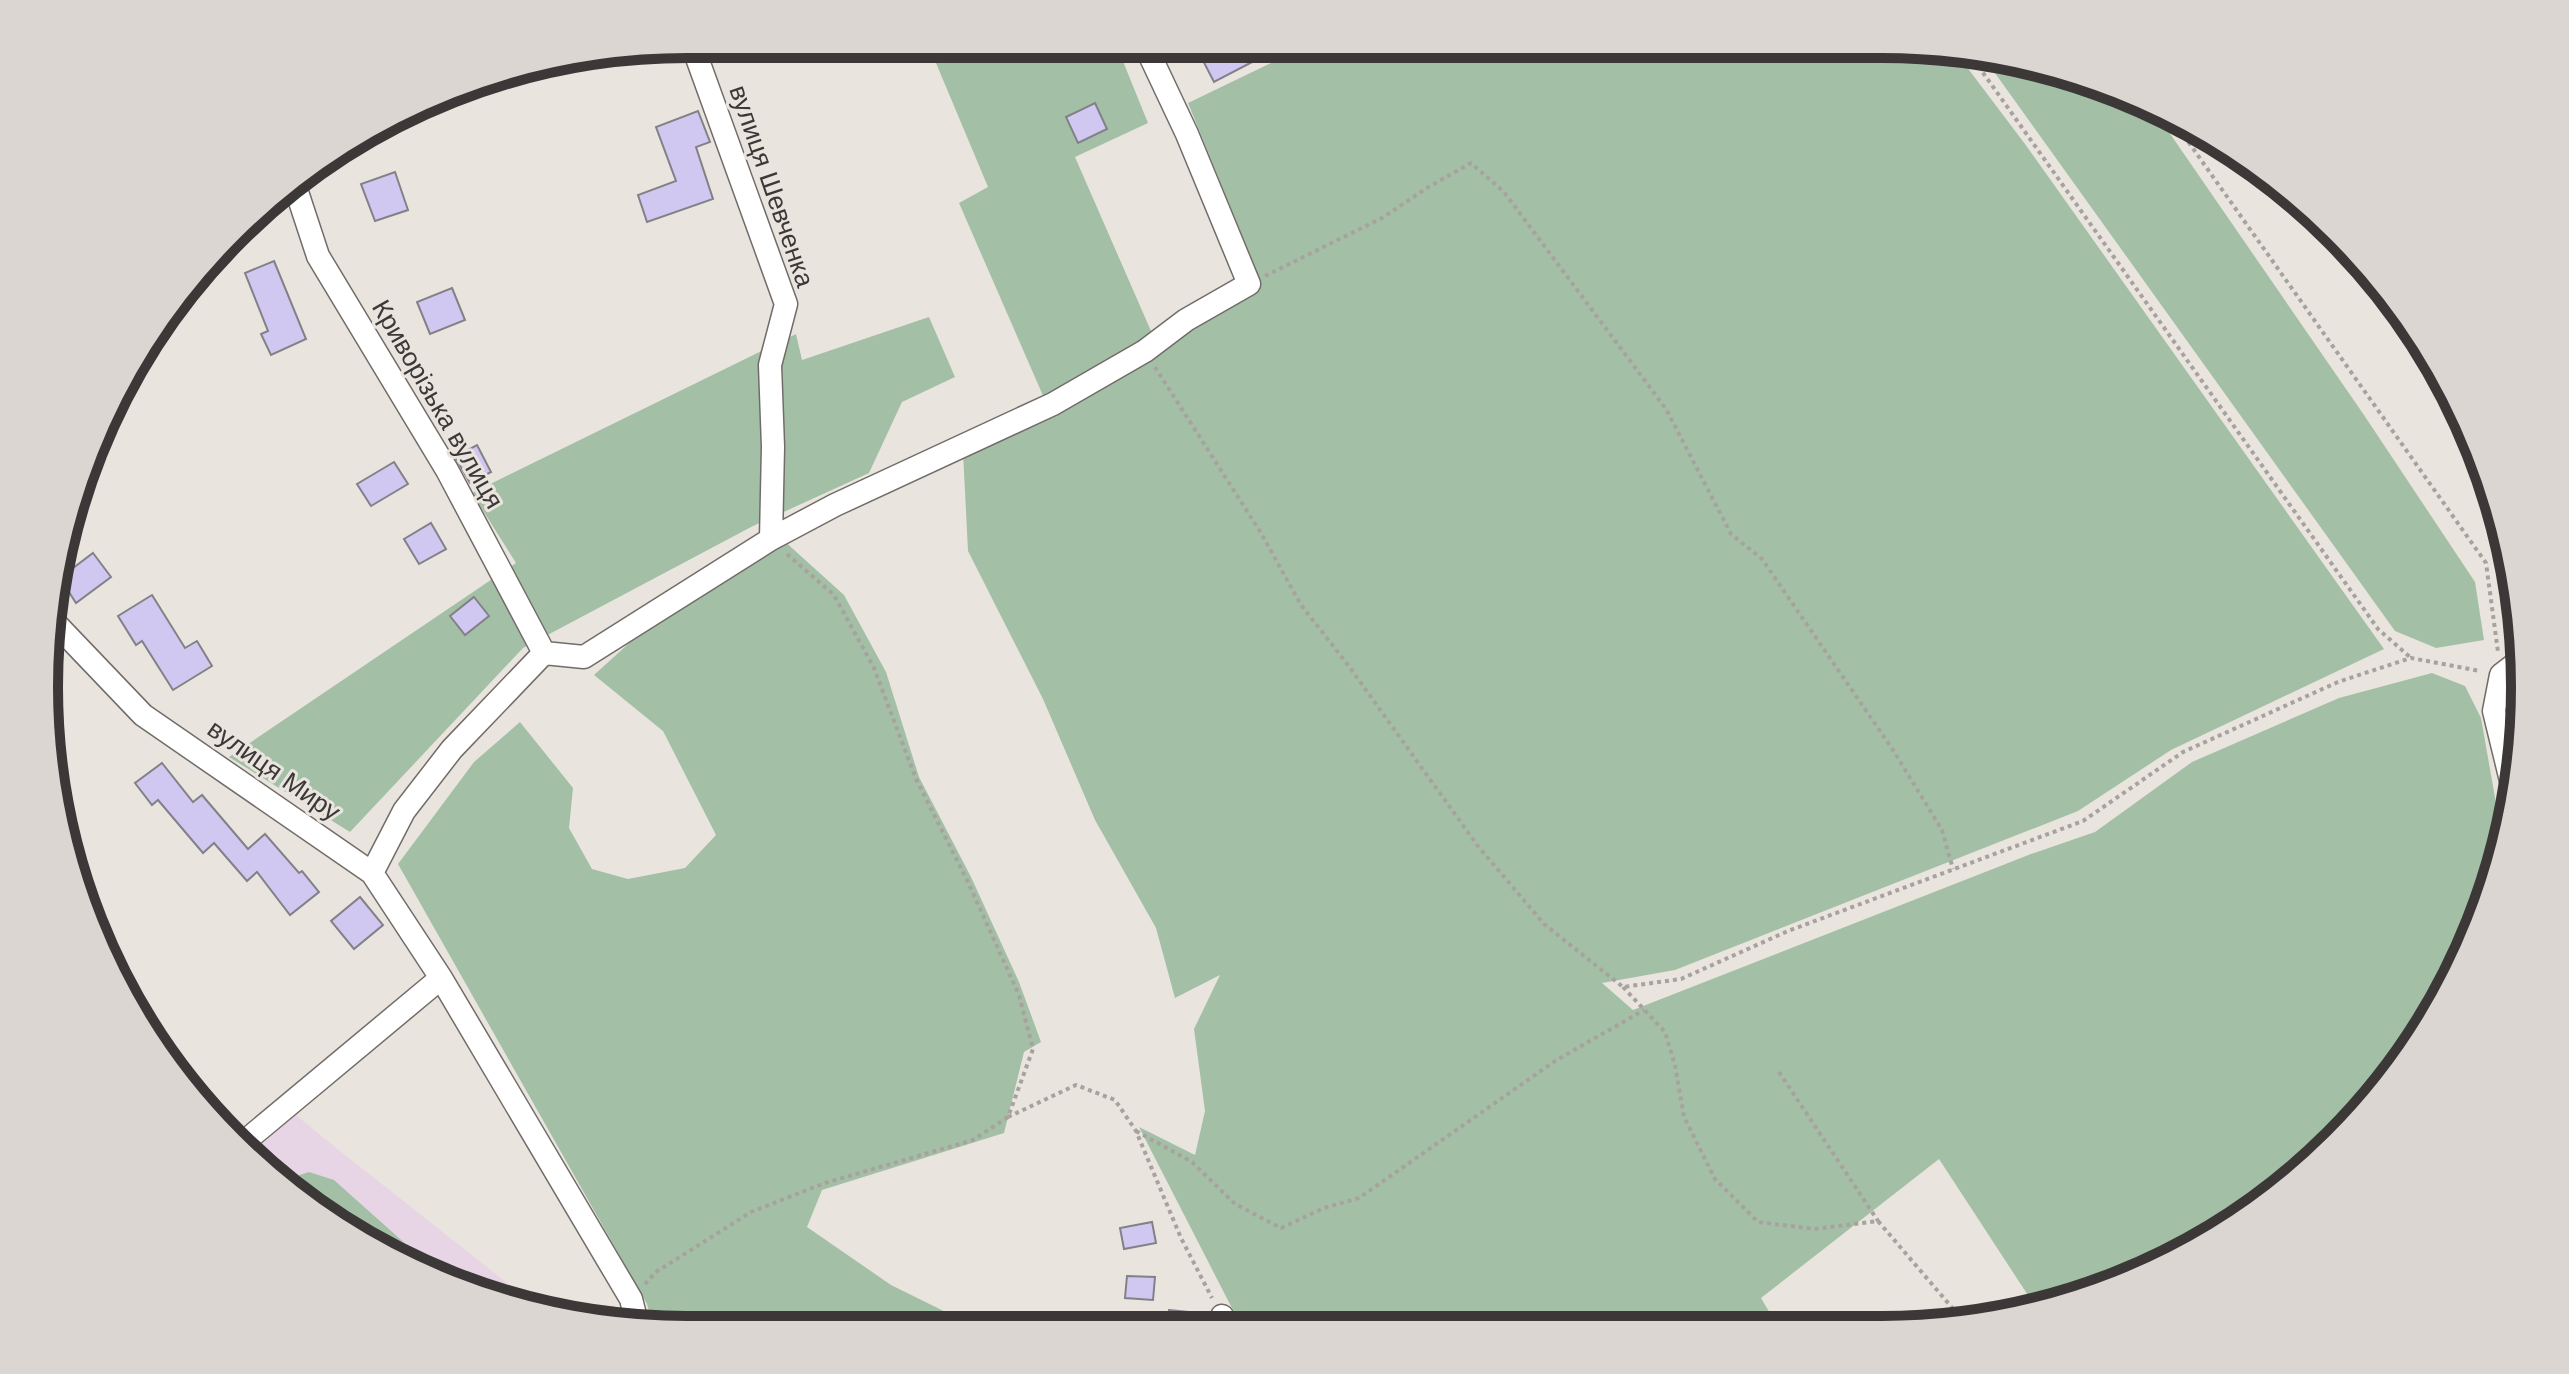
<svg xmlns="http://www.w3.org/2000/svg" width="2569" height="1374" font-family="Arial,sans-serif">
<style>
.education{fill:#e7d5e5}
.green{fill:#a3c0a7}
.building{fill:#d1c8f2;stroke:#828187;stroke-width:2}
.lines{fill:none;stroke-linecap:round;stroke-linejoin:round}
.minor-casing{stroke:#726c68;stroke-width:25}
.path{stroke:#a7a29e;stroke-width:4;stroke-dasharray:4 4;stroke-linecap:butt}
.minor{stroke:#fff;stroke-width:22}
.labels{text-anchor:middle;stroke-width:6;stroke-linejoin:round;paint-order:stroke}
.street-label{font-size:26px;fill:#3b3837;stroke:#eae4df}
.rim{fill:none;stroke:#3b3837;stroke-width:10}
</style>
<rect width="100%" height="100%" fill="#eae4df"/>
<path class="education" d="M296,1115L335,1147L544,1312L520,1308L366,1244L253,1152Z"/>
<path class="green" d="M928,44H1116L1148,123L1075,157L1151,331L1255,267L1188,103L1308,45H1924L1954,50L2025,144L2384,649L2171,750L2078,811L1675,970L1602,983L1633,1010L2031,854L2095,832L2192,762L2339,698L2432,673L2465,686L2481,718L2503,843L2491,893L2439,1008L2365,1111L2240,1221L2128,1281L2035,1306L1939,1159L1761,1298L1777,1325L1236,1327V1316L1139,1127L1195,1155L1205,1111L1194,1029L1220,975L1175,998L1156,928L1095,820L1043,699L968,551L963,452L1051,414L959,203L988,187Z
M1982,55L2049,66L2153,109L2364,415L2475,582L2484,640L2436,648L2395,631Z
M929,317L955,377L902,402L869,473L753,526L523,648L350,832L229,757L516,563L472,493L796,334L802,360Z
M782,539L844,595L886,672L919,777L971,877L1019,982L1041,1042L1024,1052L1004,1133L822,1190L807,1227L891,1285L966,1322L970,1328L654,1329L647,1304L398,864L474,762L520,722L573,788L569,828L592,869L628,879L685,868L716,835L663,731L594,675L648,626Z
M309,1172L334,1180L418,1255L429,1270L366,1244L287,1179Z"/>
<path class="building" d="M1195,45H1248L1256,60L1214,82Z
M1095,103L1107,129L1078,143L1066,117Z
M698,111L710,142L696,147L713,199L647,222L638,195L676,181L656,127Z
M395,172L408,210L375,221L361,184Z
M274,261L306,339L271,355L261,334L268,331L245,273Z
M452,288L465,320L430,334L417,302Z
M477,445L491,472L470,483L455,457Z
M394,462L408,484L371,506L357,484Z
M431,523L446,549L419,564L404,539Z
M93,553L111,577L76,603L60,578Z
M152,595L185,648L197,641L212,666L173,690L142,641L136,645L118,616Z
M474,597L489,616L465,635L450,616Z
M162,763L193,802L202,795L248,849L265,834L299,873L302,871L319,892L290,915L257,872L247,881L214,843L203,853L158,800L152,805L135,783Z
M360,897L383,925L354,949L331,921Z
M1152,1222L1156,1243L1124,1249L1120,1228Z
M1127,1276L1155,1277L1153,1300L1125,1298Z
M1169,1310L1208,1314L1209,1327H1167Z"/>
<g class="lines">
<defs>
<path id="minor" d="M692,44L786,304L770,365L773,447L771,539
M293,180L318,256L447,470L544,653
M56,624L143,715L372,873L441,978L631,1299L638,1327
M544,653L584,657L771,539L835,505L1053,404L1145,351L1186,320L1249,284L1187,134L1145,45
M2514,793L2494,711L2501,675L2523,658
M372,873L404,811L452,749L544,653
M243,1143L441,978
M1222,1316L1223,1327"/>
</defs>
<use href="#minor" class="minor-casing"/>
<path class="path" d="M1969,53L2378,629L2411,658
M2170,116L2486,563L2498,652
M1265,276L1382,218L1430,186L1471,163L1504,192L1666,409L1731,534L1762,559L1893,750L1942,830L1953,869
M1155,367L1261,533L1301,605L1348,665L1477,845L1544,924L1623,987L1681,979L1788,931L2083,821L2183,752L2338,682L2411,658L2480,671
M1623,987L1665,1032L1675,1065L1684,1117L1715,1179L1758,1222L1814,1229L1878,1221L1966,1324
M1779,1072L1878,1221
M1008,1117L1076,1085L1115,1100L1136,1131L1181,1238L1212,1298
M1136,1131L1192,1162L1235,1204L1281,1228L1324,1208L1359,1198L1555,1061L1644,1010
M645,1284L656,1272L751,1212L825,1183L973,1140L1008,1117L1033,1049L1019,995L967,880L916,779L874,668L834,595L787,554
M591,1320L614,1308"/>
<use href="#minor" class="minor"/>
</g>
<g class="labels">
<g class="street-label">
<text transform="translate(772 186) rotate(71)" y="9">вулиця Шевченка</text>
<text transform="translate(438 404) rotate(60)" y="9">Криворізька вулиця</text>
<text transform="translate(274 770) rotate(35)" y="9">вулиця Миру</text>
</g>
</g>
<path d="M0 0H2569V1374H0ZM687 58H1882A629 629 0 0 1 2511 687V687A629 629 0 0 1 1882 1316H687A629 629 0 0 1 58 687V687A629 629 0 0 1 687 58Z" fill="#dcd6d2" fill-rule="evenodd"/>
<path class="rim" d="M687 58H1882A629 629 0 0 1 2511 687V687A629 629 0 0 1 1882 1316H687A629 629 0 0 1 58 687V687A629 629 0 0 1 687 58Z"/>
</svg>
